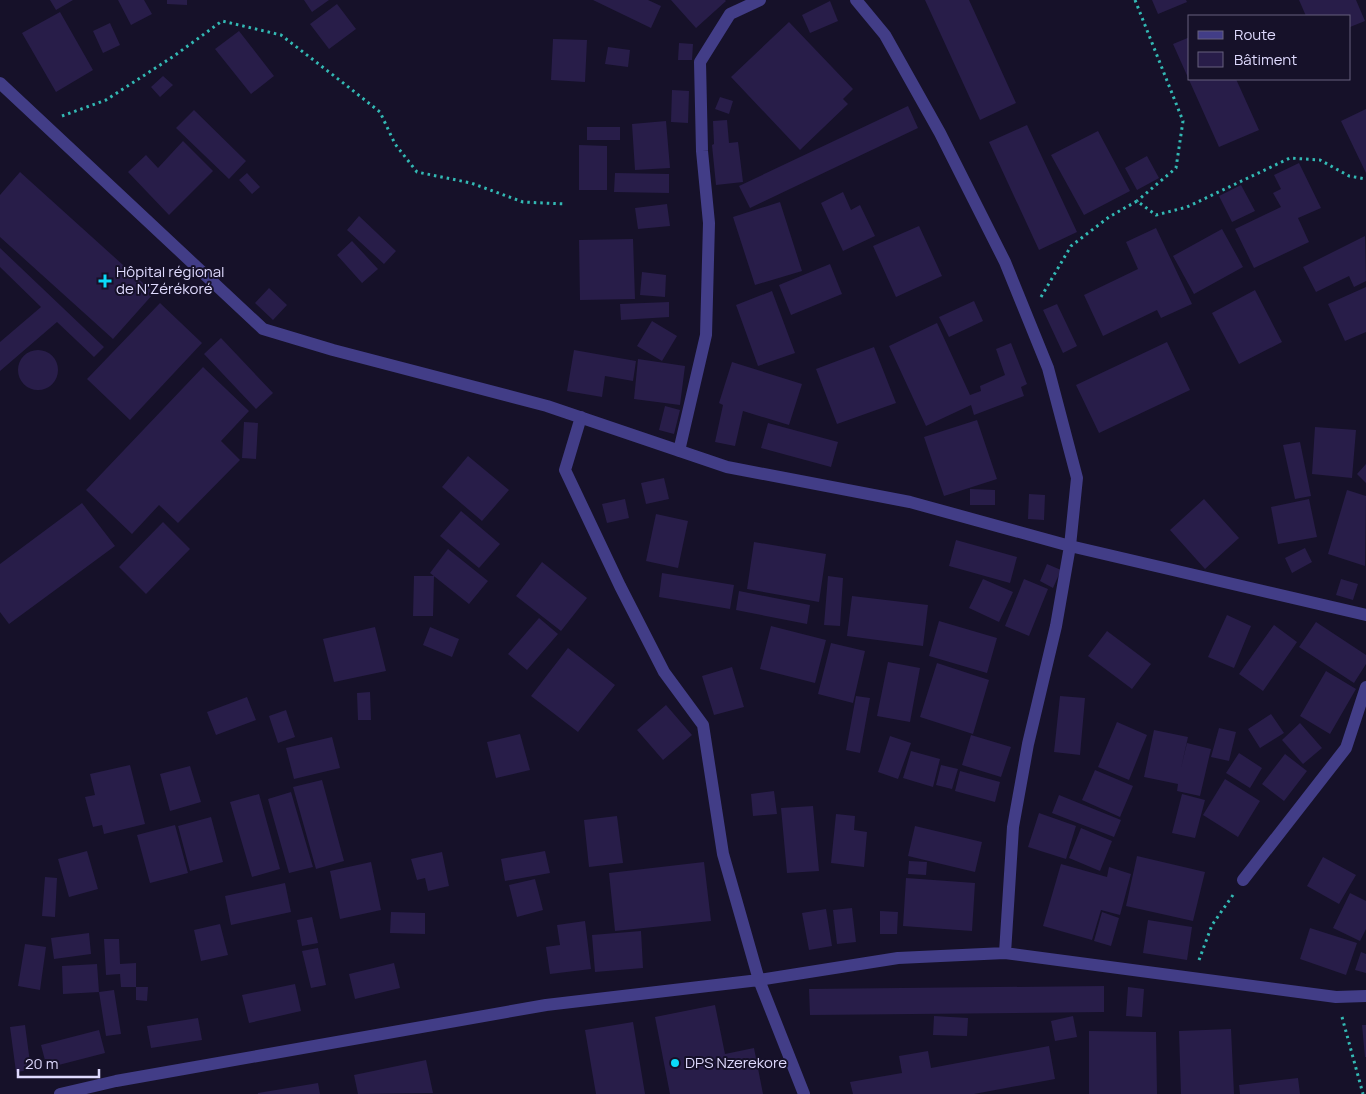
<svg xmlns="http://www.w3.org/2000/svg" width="1366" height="1094" font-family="Manrope,sans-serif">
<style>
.building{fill:#281d49}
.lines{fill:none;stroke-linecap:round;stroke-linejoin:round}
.path{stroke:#33b9b4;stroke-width:3;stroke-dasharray:2.5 4;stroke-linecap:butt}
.minor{stroke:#423d87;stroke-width:12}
.poi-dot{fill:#0bdbf9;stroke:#161129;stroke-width:2}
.labels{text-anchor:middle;stroke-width:4;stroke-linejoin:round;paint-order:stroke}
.poi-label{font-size:15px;fill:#dfdafe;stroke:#161129;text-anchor:start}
</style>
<rect width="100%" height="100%" fill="#161129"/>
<path class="building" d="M50,0H73L56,10Z
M118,0H144L152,14L131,25Z
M167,0H187V5L167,4Z
M304,0H329L312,12Z
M593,0H648L661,6L651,28Z
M671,0H725L726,1L696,28Z
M925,0H969L1016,103L980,120Z
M1152,0H1186L1187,2L1158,14Z
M1299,0H1356L1365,21L1350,27V16H1306Z
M830,1L838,21L810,33L802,15Z
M337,4L356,29L329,49L310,24Z
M60,12L93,70L56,92L22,33Z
M789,22L853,89L843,99L848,104L800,150L731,77Z
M110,23L120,45L103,53L93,31Z
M239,31L274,76L251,94L215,49Z
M1190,37V79H1236L1259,130L1219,147L1173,44Z
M553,39L587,40L585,82L551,80Z
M679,43L693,44L692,60H678Z
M608,47L630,50L628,67L605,64Z
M163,76L173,85L160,97L151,87Z
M672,90L689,91L688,123L671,122Z
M720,97L733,101L729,114L715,109Z
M908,106L918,128L750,208L739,186Z
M1366,109V173L1341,121Z
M194,110L246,161L229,179L176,128Z
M727,120L729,143L738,142L743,182L716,185L712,145L714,144L713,121Z
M666,121L670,168L635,170L632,124Z
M1027,125L1077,232L1039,250L989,142Z
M587,127H620V140H587Z
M1098,131L1130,191L1084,215L1051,155Z
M183,141L213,171L169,215L128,172L146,155L158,168Z
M579,145L607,146V190H579Z
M1147,156L1159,178L1137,190L1125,168Z
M1299,163L1321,208L1298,218L1309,242L1254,268L1235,229L1281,207L1273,193L1281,189L1274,175Z
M20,172L154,293L113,339L0,237V195Z
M247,173L260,187L252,194L239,180Z
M615,173L669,174V193L614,192Z
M1241,185L1255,211L1232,222L1219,196Z
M843,192L851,210L860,205L875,236L843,251L821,203Z
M780,202L802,271L755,285L733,217Z
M667,204L670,226L638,229L635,208Z
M359,216L396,251L384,264L347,230Z
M919,226L942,276L896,297L873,246Z
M1156,228L1192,304L1161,318L1157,310L1103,336L1084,295L1138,269L1126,242Z
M1222,229L1243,267L1194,294L1173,256Z
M1365,236L1366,281L1354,287L1349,276L1316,292L1303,267Z
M633,239L635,299L580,300L579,240Z
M352,241L378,269L362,283L337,255Z
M0,248L104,347L94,357L57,322L0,371V342L41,307L0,267Z
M830,264L842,294L791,315L779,285Z
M642,272L666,275L665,297L640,295Z
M1366,287V332L1345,341L1328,304Z
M269,288L287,305L273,320L255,303Z
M1255,290L1282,342L1239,364L1212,313Z
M772,291L795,353L758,366L736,305Z
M974,301L983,321L949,337L939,317Z
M669,302V317L621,320L620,304Z
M160,303L202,343L130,420L87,379Z
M1057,304L1077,346L1063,353L1043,310Z
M652,321L677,336L662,361L637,346Z
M937,323L970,395L981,391L980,386L1005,375L996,349L1011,343L1027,384L1021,387L1024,396L974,415L971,405L926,426L889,346Z
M221,338L273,393L256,409L204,354Z
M1167,342L1190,390L1099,433L1076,385Z
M874,347L896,403L837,424L816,369Z
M574,350L636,361L633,381L605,376L602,397L567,391Z
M18 370a20 20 0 1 1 40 0a20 20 0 1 1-40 0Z
M638,359L685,366L680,405L634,399Z
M732,362L802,384L789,425L743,411L735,446L715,442L723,405L719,403Z
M203,367L249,411L221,441L240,460L178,523L159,505L132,534L86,490Z
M665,406L680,410L674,434L659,430Z
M977,420L997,479L944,496L924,437Z
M244,422L258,423L256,459L242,458Z
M768,423L838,442L831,467L761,448Z
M1315,427L1356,430L1352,478L1312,474Z
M1300,442L1311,496L1295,499L1283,445Z
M468,456L509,490L482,521L442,487Z
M1366,464V483L1357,474Z
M664,478L669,499L646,504L641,483Z
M970,489L995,490V505H970Z
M1347,490L1366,496L1365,566L1328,554Z
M1029,494L1045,495L1044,520L1028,519Z
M625,499L629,518L607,523L602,504Z
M1204,499L1239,538L1205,569L1170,530Z
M1309,499L1317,537L1278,544L1271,507Z
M82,503L115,546L9,624L0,612V564Z
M461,511L500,544L479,568L440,536Z
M656,514L688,521L678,568L646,561Z
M163,522L190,549L146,594L119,567Z
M956,540L1017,557L1010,583L949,566Z
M754,542L826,554L819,602L747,589Z
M1305,548L1312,562L1292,573L1285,558Z
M448,549L488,581L469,604L430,573Z
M542,562L587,598L561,631L516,596Z
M1047,564L1061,570L1053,588L1040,581Z
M662,573L734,585L730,609L659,597Z
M414,576H434L433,616H413Z
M828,576L843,578L840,626L824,625Z
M983,579L1013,592L999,622L969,608Z
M1024,579L1048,589L1029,636L1005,626Z
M1341,579L1358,584L1353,600L1336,595Z
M739,591L810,605L807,624L736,610Z
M852,596L928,605L923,646L847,636Z
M1227,615L1251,626L1234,668L1208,657Z
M539,618L558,634L527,670L508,654Z
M939,621L997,638L987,673L929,656Z
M1316,622L1366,655V664L1354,683L1299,647Z
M1274,625L1297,642L1263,691L1239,674Z
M771,626L826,640L815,683L760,669Z
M375,627L386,671L334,682L323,639Z
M430,627L459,639L452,657L423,645Z
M1107,631L1151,664L1132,689L1088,656Z
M831,643L865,651L853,703L818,694Z
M568,648L615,685L578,732L531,696Z
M888,662L920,668L910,722L877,716Z
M937,663L989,680L973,734L920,717Z
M732,667L744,707L714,715L702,676Z
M1326,671L1356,689L1330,734L1300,716Z
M370,692L371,720H358L357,693Z
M856,696L870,698L860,753L846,750Z
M1060,696L1085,698L1080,755L1054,752Z
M247,697L256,720L216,735L207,712Z
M666,705L692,735L663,760L637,730Z
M286,710L295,737L278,743L269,716Z
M1271,714L1284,733L1260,748L1248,729Z
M1117,722L1147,735L1129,780L1098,767Z
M1300,723L1322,748L1303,764L1282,740Z
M1219,728L1236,732L1229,761L1211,757Z
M1154,730L1188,737L1181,768L1187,743L1211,749L1200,796L1177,791L1178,784L1144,777Z
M520,734L530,770L496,778L487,742Z
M971,735L1011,747L1001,777L962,765Z
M890,736L911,743L898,779L878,772Z
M332,737L340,768L294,779L286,748Z
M911,751L940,759L933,787L903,778Z
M1239,753L1262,768L1250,788L1226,773Z
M1285,754L1307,771L1284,801L1262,784Z
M130,765L145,824L104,834L102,825L93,827L85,797L95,795L90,774Z
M941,765L958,769L952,789L936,785Z
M190,766L201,802L170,811L160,774Z
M1095,770L1133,786L1120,817L1082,800Z
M960,771L1000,782L995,802L955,791Z
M1225,779L1260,801L1238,837L1203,815Z
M322,780L344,861L316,869L293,787Z
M774,791L777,814L753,816L751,794Z
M291,792L313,867L289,873L268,799Z
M259,794L280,869L252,877L230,802Z
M1182,794L1205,800L1195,838L1172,833Z
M1059,795L1121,820L1114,837L1052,813Z
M813,806L819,871L787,873L781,808Z
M1039,813L1076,826L1066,859L1028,847Z
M836,814L855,816L854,830L867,832L864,867L831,863Z
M617,816L623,863L589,867L584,820Z
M211,817L223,862L190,871L178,826Z
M175,825L188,873L150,883L137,835Z
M915,826L982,842L975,872L908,856Z
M1081,828L1112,841L1100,871L1069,858Z
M87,851L98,889L69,897L58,859Z
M545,851L550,873L505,881L501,859Z
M442,852L449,886L428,891L425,878L417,880L411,859Z
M1137,856L1205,872L1193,921L1126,906Z
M1323,857L1356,875L1339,904L1307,886Z
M909,861L927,862L926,875L908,874Z
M371,862L381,910L340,919L330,871Z
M704,862L711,921L615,931L609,873Z
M1061,864L1107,877L1109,867L1131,874L1120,915L1101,910L1092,940L1043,926Z
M45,877L57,878L55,917L42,916Z
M906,878L975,883L972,931L903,926Z
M535,879L543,910L517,917L509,885Z
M285,883L291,912L231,925L225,896Z
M1350,893L1366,901V929L1360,941L1333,928Z
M852,908L856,942L837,944L833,910Z
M826,909L832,946L809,950L802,913Z
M880,911L898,912L897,934H880Z
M391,912L425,913V934L390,933Z
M1102,912L1119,918L1111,946L1094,941Z
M312,917L318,943L302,946L297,920Z
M1148,920L1192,927L1187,960L1143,953Z
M585,921L591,969L550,974L546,947L560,945L557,925Z
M220,924L228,955L201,961L194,930Z
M1310,928L1357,943L1346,975L1300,959Z
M641,931L643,968L595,972L592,935Z
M89,933L91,954L54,959L51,938Z
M104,939H119L120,964L136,963V987H121L120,974L106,975Z
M25,944L46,947L40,990L18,986Z
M318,948L326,985L311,988L302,951Z
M1361,952L1366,954V973L1355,970Z
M394,963L400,988L355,999L349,974Z
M97,964L99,992L63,994L62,966Z
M295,984L301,1011L249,1023L242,995Z
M1104,986V1012L810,1015L809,989Z
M136,987H148L147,1001L136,1000Z
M1128,987L1144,989L1142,1017L1126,1016Z
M114,990L121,1034L106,1036L99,992Z
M715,1005L725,1054L754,1048L763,1094H670L655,1017Z
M934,1016L968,1018L967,1036L933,1035Z
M1073,1016L1077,1037L1055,1041L1051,1021Z
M198,1018L202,1040L151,1048L147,1026Z
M633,1022L645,1094H596L585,1030Z
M25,1025L31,1070L16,1072L10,1027Z
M1362,1025H1366V1057H1365Z
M1231,1029L1234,1094H1181L1179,1031Z
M99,1030L105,1053L47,1068L41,1045Z
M1089,1031L1156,1032L1157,1094H1089Z
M1049,1046L1055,1079L974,1094H853L850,1082L902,1073L899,1056L928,1051L931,1068Z
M426,1060L433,1093L358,1094L354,1075Z
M1298,1078L1300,1094H1240L1239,1085Z
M318,1083L320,1094H258V1093Z"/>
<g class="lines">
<path class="path" d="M1135,0L1183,121L1176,168L1137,201
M62,116L106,100L174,56L222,21L281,35L342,82L380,112L395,144L417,172L471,183L523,202L565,204
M1041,297L1071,246L1109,217L1137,201L1156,215L1187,207L1290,158L1320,160L1349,176L1366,179
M1199,960L1212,925L1233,895
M1342,1017L1363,1094"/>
<path class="minor" d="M856,0L885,35L940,133L1005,262L1048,368L1077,478L1070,546L1056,626L1028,744L1013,827L1005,953
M0,83L263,329L333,350L547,406L727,467L910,502L1070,546L1366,615
M581,417L565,470L620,586L664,672L703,725L723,854L759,980L804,1094
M679,451L706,335L709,223L702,151L700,62L730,14L760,0
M1243,880L1346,748L1366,687
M60,1094L116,1081L546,1005L759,980L898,958L1005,953L1336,997L1366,996"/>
</g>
<g class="poi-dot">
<path d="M102.5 273.5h5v5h5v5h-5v5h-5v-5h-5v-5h5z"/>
<circle cx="675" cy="1063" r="5"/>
</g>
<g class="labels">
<g class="poi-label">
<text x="116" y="277">Hôpital régional<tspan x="116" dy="17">de N'Zérékoré</tspan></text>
<text x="685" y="1068">DPS Nzerekore</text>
</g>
</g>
<rect x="1188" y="15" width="162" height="65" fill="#161129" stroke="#66617e"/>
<rect x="1198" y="31" width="25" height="8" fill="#423d87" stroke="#66617e"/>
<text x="1234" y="40" font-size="15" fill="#dfdafe">Route</text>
<rect x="1198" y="52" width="25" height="15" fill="#281d49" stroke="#66617e"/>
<text x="1234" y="65" font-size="15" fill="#dfdafe">Bâtiment</text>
<path d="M18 1069v8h81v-8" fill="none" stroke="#dfdafe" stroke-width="2.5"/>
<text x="25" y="1069" font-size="15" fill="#dfdafe" stroke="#161129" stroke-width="4" paint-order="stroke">20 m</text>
</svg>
